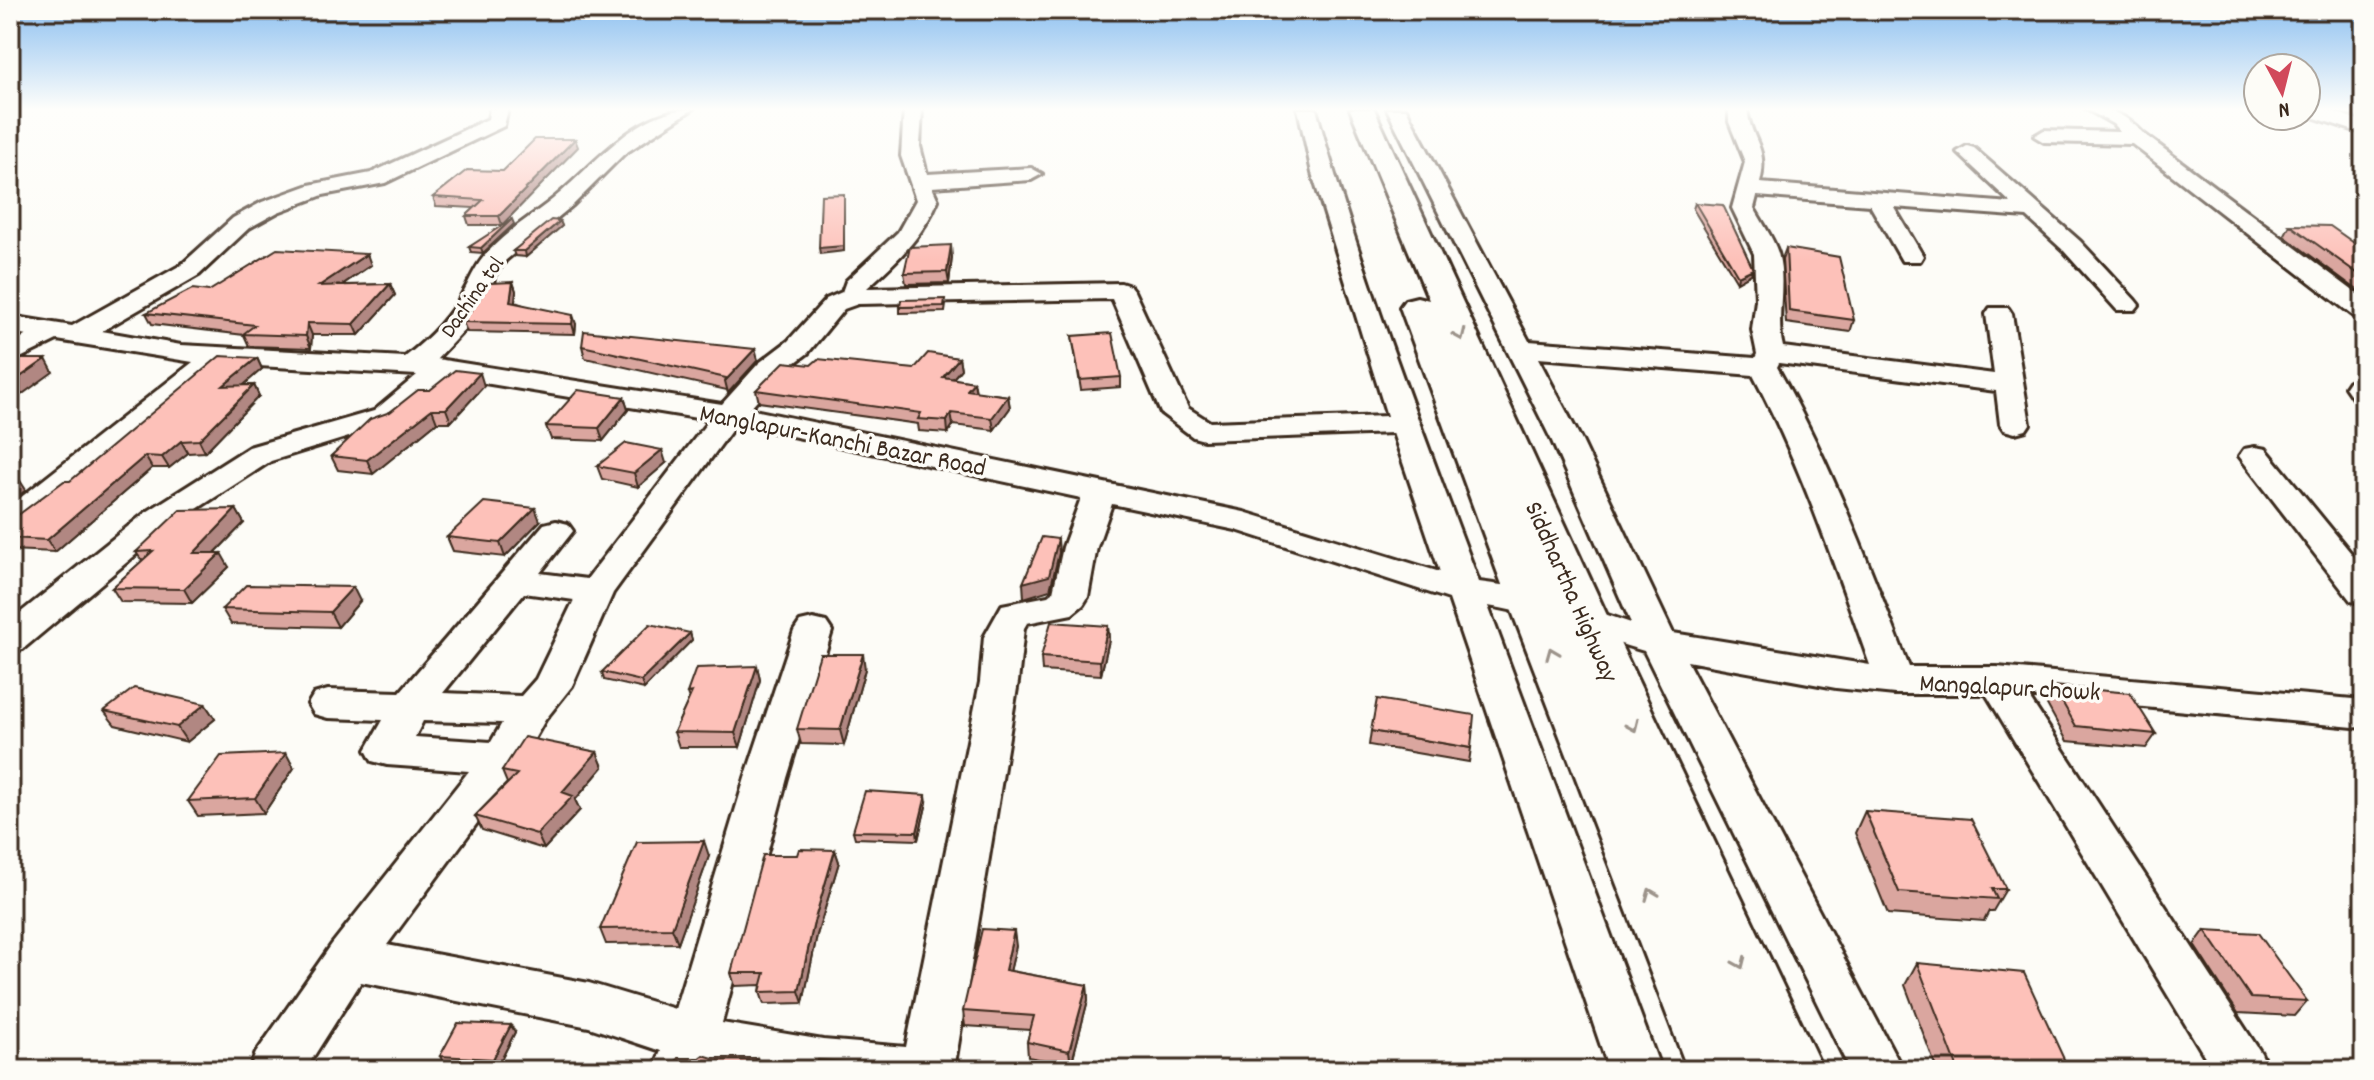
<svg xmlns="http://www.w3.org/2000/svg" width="2374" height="1080" font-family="Dekko,sans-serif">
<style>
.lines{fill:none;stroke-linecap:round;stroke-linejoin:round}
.minor-casing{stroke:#3b2a1e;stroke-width:6}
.highway-casing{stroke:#3b2a1e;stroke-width:6}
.minor{fill:#fdfcf7;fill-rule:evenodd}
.highway{fill:#fdfcf7;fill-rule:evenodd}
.wall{fill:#daa69f;stroke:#3b2a1e;stroke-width:2}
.shaded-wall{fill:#b18782;stroke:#3b2a1e;stroke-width:2}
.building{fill:#fdc1b9;stroke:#3b2a1e;stroke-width:2}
.oneway{stroke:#9c938a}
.labels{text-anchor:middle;stroke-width:7;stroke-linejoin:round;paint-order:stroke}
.far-street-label{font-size:22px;fill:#3b2a1e;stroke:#fdfcf7}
.street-label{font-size:26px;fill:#3b2a1e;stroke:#fdfcf7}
</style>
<rect width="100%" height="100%" fill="#fdfcf7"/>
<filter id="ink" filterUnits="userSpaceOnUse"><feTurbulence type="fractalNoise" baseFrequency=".0125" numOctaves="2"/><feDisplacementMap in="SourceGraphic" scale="16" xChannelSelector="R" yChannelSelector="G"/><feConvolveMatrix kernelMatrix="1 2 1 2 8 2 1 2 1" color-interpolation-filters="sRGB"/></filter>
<g filter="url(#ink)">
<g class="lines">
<defs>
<path id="minor" d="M490,109H508L504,126L385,183L323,195L278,212L249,228L199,275L102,331L181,345L405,357C429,339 451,316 465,289C472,276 476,265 487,253C505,232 532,216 553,199C595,165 636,109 693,109L624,154L573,205L506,260L494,276L493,286L470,324L437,359L722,404L759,363L788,341L826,299L842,292L846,281L898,232L916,200L901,156L904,109H922L920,146L927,174L1031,168L1042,174L1031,180L932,187L938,200C923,237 896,262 867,288L1121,283L1130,286L1134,291L1188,408L1210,422L1387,416L1312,173L1298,109H1316C1360,270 1421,427 1479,582L1531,589L1631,623L1552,441L1387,109H1406L1529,341L1755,358L1757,354L1752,330L1756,300L1754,254L1732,208L1745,162L1729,122V109H1747C1751,142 1769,147 1760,183L2011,203L1957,152L1967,146L1974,148L2080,241L2135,300L2139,305L2135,310H2117L2064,251L2027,217L1894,207L1923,256L1920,261H1902L1870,205L1757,196L1754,208C1762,222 1773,238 1778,253C1787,284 1775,317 1783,347L1994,374L1986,314L1990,308H2008L2012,314L2030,424L2026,430L2015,433L2004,430L2000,424L1996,391L1779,363L1777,367C1831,462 1869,565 1909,667H1997L2364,700V728L2028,696L2261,1053L2268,1070H2213L1986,694H1895L1836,688L1687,661L1903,1070H1850L1644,651C1592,636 1542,614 1488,606L1661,1070H1609L1449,599L1236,530L1112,504L1097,547L1088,597L1083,605L1072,614L1027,623L1024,628L1018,682L954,1070H719L707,1066L705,1070H653L661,1051L589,1027L361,982L305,1070H249L256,1053L332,944L469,771L387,765L372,761L366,750L383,720L328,718L314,714L308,704L314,694L328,690L400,692L544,524L556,521L568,524L573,531L540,573L587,579L709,420L448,377L394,423L271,461L169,527L23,649L10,652V621L145,513L249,447L374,411L417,375L225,364L22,529L10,532V506L193,362L57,340L10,363V344L27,335L10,332V316L72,326L181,265L233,218L262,202L309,185L371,173L488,119ZM1112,299L1161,413L1193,437L1204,440L1393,433L1440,572L1244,512L749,409L779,375L808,353L844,309L858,304ZM1538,358L1753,375C1802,467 1835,567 1870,665L1673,633L1582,441ZM736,424L1081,498L1063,547L1053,592L1048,596L1002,605L984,637L980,682L906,1047L823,1040L722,1023L787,778L832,631L826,622L813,619L800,622L794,631L745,778L675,1009L589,983L387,945L517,769L545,720L572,686L613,593ZM524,593L574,600L536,679L521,696L443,693ZM423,721L502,723L491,742L415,737Z
M2086,109C2113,109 2125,114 2144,134L2364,299V319L2355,317L2132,144L2044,142L2034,136L2044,130L2120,132L2113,124Z
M2306,109H2326L2364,122V134L2306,115Z
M2359,378H2364V403L2354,400L2345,387L2349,381Z
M2255,447L2266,449L2364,569V604L2351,601L2239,456L2244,449Z"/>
<path id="highway" d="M1350,109H1374L1610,622L1823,1070H1688L1508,601L1400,307L1405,300L1417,297L1429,300Z"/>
</defs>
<use href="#minor" class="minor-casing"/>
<use href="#highway" class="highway-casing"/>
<use href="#minor" class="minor"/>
<use href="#highway" class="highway"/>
</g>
<path class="wall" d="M578,147L502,225H469L466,216L475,208L436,206L433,197L503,171Z
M1695,203L1751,274L1737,282L1693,209Z
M560,221L562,226L526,257L515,256L513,251Z
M514,224L483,253L471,252L469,247Z
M2290,225L2364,250V295L2284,236Z
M1786,248L1854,320L1850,332L1786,323L1782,259Z
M952,257L949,283L906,284L904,273Z
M371,265L342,285L390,284L395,295L359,335H312L311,348L249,346L244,335L152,324L146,313Z
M513,282L516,291L515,302L576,324L575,334L467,332L463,322Z
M946,305L945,312L900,313V307Z
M1072,336L1121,377V387L1081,390Z
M582,346L758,360L728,393L727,390L585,358Z
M257,358L262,369L243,385H254L259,396L205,452L188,453L169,468H152L55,552L10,550V521Z
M959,358L961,369L953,379L974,382L976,392L1008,396L1010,408L994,430L953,425L948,433L919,431L918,424L759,402L756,390L811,365L914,369Z
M484,386L451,422H437L373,474L338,470L331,456L390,412L430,390Z
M624,397L628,410L603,441L551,439L546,426Z
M666,463L638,487L602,479L597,466Z
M236,509L244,523L215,553L229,567L192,603L121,602L112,588L142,561L136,552Z
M540,521L505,557L453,551L447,537Z
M360,601L338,627L231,624L222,609Z
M1108,626L1109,640L1101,675L1042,671L1041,657Z
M690,633L692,640L644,689L604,680L602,672Z
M757,666L760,680L740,747H679L674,732L689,699L687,693Z
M865,669L844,745L801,744L797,729Z
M2053,686L2156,734L2146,748L2067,741L2045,701Z
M205,704L215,719L187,742L115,725L104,711Z
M1371,731L1471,748L1469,762L1369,745Z
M597,752L603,767L575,800L580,810L544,849L482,830L475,816L507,783L502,771Z
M294,768L264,813L198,816L188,801Z
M927,802L918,840L855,838L853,831Z
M1865,811L2006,889L1993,911H1989L1984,921L1888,914L1855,833Z
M835,850L839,862L817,935L803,1003L764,1004L760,992L761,985L735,986L731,973L797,855Z
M709,856L678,943L606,944L600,929Z
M2205,930L2307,1001L2294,1016L2238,1013L2194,945Z
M1016,946L1010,971L1087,985L1088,1000L1071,1065L1028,1057L1027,1042L1030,1030L965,1026L963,1011Z
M1917,963L2069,1070H1937L1905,985Z
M515,1032L498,1066L444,1064L440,1056Z"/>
<path class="shaded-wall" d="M575,139L578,147L502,225L499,216Z
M844,194V251L820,254L819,248Z
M512,219L514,224L483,253L481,248Z
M560,221L562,226L526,257L525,251Z
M951,245L952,257L949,283L947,272Z
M367,254L371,265L324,297L319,286Z
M1753,269L1751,274L1737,282L1738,276Z
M513,282L516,291L514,311L510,302Z
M390,284L395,295L359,335L354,324Z
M573,315L576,324L575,334L572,324Z
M307,323L312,335L311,348L306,336Z
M755,349L758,360L728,393L725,381Z
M257,358L262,369L229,398L223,386Z
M959,358L961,369L944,389L943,377Z
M46,359L53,372L10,403V384Z
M480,373L484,386L451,422L446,409Z
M974,382L976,394L967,390Z
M254,385L259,396L205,452L199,440Z
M1008,396L1010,408L994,430L992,418Z
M624,397L628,410L603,441L599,428Z
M432,409L437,422L373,474L367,460Z
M951,413L953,425L948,433L947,421Z
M181,441L188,453L169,468L162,457Z
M662,450L666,463L638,487L634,473Z
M145,456L152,468L55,552L47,540Z
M17,476L26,490L10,502V482Z
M535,508L540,521L505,557L500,543Z
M236,509L244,523L202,566L194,553Z
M1058,539L1059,553L1050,590L1024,598L1023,583Z
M221,553L229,567L192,603L184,589Z
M353,587L360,601L338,627L330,612Z
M1108,626L1109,640L1101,675L1100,661Z
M690,633L692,640L644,689L641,681Z
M863,654L865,669L844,745L840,730Z
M757,666L760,680L740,747L735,733Z
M205,704L215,719L187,742L177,727Z
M597,752L603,767L575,800L580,810L544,849L537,834L562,792Z
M286,753L294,768L264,813L255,798Z
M926,795L927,802L918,840L917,832Z
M704,841L709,856L678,943L672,928Z
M835,850L839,862L817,935L803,1003L799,991L814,922Z
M1014,931L1016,946L1007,985L1005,970Z
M1087,985L1088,1000L1071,1065L1069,1051Z
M511,1025L515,1032L498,1066L493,1059Z
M757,1058L762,1070H752Z"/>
<path class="building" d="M535,139H575L499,216H466L483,200L433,197L467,170L503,171Z
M844,194V246L819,248L821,195Z
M1695,203L1723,205L1753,269L1738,276Z
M512,219L481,248L469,247Z
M551,220L560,221L525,251H513Z
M2290,225L2330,226L2364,250V278Z
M951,245L947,272L904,273L910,247Z
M1786,248L1839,257L1854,320L1789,311Z
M277,249L367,254L319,286L390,284L354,324L307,323L306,336L243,334L255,325L146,313L192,289L209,291Z
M513,282L510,302L573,315L572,324L463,322L490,283Z
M945,299L944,306L900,307L901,300Z
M584,331L755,349L725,381L726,378L582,346Z
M1112,333L1121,377L1080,380L1072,336Z
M928,353L959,358L943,377L974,382L967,390L1008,396L992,418L951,413L947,421L918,419L921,413L756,390L784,362L811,365L818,359L914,369Z
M220,356L257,358L223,386L254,385L199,440L181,441L162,457L145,456L47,540L10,538V521L64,481H70Z
M10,359H46L10,384Z
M455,370L480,373L446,409H432L367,460L331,456L370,419L390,412L418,390H430Z
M578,390L624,397L599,428L546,426Z
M626,443L662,450L634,473L597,466Z
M484,502L535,508L500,543L447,537Z
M236,509L194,553H221L184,589L112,588L153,551L136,552L180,510Z
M1042,537L1058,539L1049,576L1023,583Z
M246,585L353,587L330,612L222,609Z
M1051,622L1108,626L1100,661L1041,657Z
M650,624L690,633L641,681L602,672Z
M820,654H863L840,730L797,729Z
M757,666L735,733L674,732L692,692L687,693L696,668Z
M2053,686L2130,693L2156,734L2076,726Z
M134,688L205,704L177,727L104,711Z
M1377,699L1474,715L1471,748L1371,731Z
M524,737L597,752L562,792L573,796L537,834L475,816L517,774L502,771Z
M286,753L255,798L188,801L221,756Z
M865,791L926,795L917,832L853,831Z
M1865,811L1971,819L2006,889H1992L1997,899L1899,892Z
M704,841L672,928L600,929L637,842Z
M799,849L835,850L814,922L799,991L760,992L765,973H731L763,855H797Z
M982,929L1014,931L1005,970L1087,985L1069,1051L1027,1042L1034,1016L963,1011Z
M2205,930L2258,933L2307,1001L2251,998Z
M1917,963L2024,973L2069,1070L1958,1069Z
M458,1023L511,1025L493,1059L440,1056Z
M703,1055L713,1058H757L752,1070H671L678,1058H699Z
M818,1060L889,1065L887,1070H815Z"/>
<defs><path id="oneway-chevron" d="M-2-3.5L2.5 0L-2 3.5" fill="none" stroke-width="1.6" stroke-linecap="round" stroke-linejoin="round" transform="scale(2)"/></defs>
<g class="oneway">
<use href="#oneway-chevron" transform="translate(1460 335) rotate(66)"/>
<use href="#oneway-chevron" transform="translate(1552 653) rotate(-112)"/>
<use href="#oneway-chevron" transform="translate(1633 726) rotate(66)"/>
<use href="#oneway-chevron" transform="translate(1651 894) rotate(-112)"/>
<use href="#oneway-chevron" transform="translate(1740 963) rotate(66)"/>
</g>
</g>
<linearGradient id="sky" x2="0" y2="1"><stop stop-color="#8bbff0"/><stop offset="0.42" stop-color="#fefefb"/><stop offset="1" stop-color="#fefefb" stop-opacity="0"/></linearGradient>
<rect width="2374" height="260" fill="url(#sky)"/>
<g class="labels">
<g class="far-street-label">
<text transform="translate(471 296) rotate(-55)" y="8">Dachina tol</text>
</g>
<g class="street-label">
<text transform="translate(843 439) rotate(11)" y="9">Manglapur-Kanchi Bazar Road</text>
<text transform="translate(1573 591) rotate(66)" y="9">Siddhartha Highway</text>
<text transform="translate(2010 686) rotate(3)" y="9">Mangalapur chowk</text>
</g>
</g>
<rect width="2374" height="1080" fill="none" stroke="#fdfcf7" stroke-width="40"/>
<rect x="20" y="20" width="2334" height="1040" fill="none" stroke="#3b2a1e" stroke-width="3" filter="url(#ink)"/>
<g transform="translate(2282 92) rotate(173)"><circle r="38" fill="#fdfcf7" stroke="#afa8a0" stroke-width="2"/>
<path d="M0-6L14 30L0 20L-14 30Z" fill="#d1495b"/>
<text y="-12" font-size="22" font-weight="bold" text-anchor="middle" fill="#3b2a1e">N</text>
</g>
</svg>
